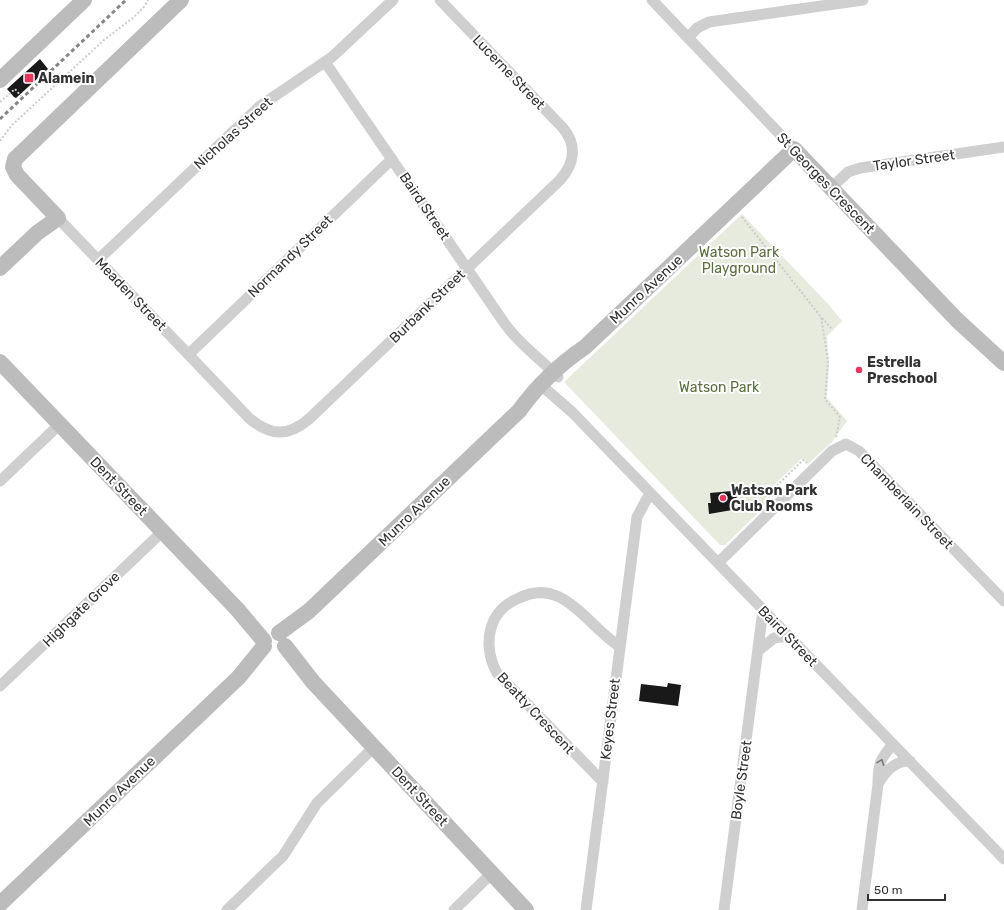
<svg xmlns="http://www.w3.org/2000/svg" width="1004" height="910" font-family="Rubik,sans-serif">
<style>
.green{fill:#e7ebdd}
.building{fill:#191919}
.lines{fill:none;stroke-linecap:round;stroke-linejoin:round}
.path{stroke:#ccc;stroke-width:2;stroke-dasharray:2 2;stroke-linecap:butt}
.street{stroke:#cfcfcf;stroke-width:11}
.secondary{stroke:#bcbcbc;stroke-width:16}
.rail{stroke:#878787;stroke-width:3;stroke-dasharray:4 3;stroke-linecap:butt}
.oneway{stroke:#797979}
.poi-dot{fill:#e7355c;stroke:#fff;stroke-width:1.5}
.labels{text-anchor:middle;stroke-width:4;stroke-linejoin:round;paint-order:stroke}
.street-label{font-size:14px;fill:#323232;stroke:#fff}
.poi-label{font-size:14px;font-weight:bold;fill:#323232;stroke:#fff;text-anchor:start}
.park-label{font-size:14px;fill:#5c6e3e;stroke:#fff}
</style>
<rect width="100%" height="100%" fill="#fff"/>
<path class="green" d="M742,214L830,306L842,321L827,336L829,364L827,398L847,421L831,443L808,464L802,458L764,495L770,501L725,545H720L564,382Z"/>
<path class="building" d="M40,59L48,69L16,98L14,97L7,89Z
M732,491L733,494L736,493L738,509L709,514L708,503H711L710,493Z
M668,683L681,685L678,706L639,701L641,684L667,687Z"/>
<g class="lines">
<path class="path" d="M0,102L15,89L21,96
M0,141L11,126L104,40L134,17L144,7L148,0
M742,217L821,317L828,360L825,399L840,417L836,438
M822,318L833,330
M770,499L766,496L803,460L807,463"/>
<path class="street" d="M652,0L794,149
M688,38L697,28L709,22L863,0
M325,62L505,324C520,345 541,359 558,377
M831,188L848,172L860,168L1004,147
M58,218L249,418C270,436 288,437 309,419L560,180C575,163 577,145 563,128L440,0
M98,260L260,106L332,57L393,0
M189,354L392,159
M541,385L572,412L1004,859
M0,481L60,424
M718,563L832,451L846,444L859,451L1004,601
M758,651L774,638L789,636
M0,686L163,531
M603,782L497,673C488,657 486,637 494,620C499,610 509,602 519,598C563,576 587,626 619,646
M878,784C886,771 894,761 910,761
M227,910L283,856L317,803L374,747
M454,910L492,873
M586,910L637,517L650,493
M724,910L763,610
M862,910L878,784C878,764 880,759 893,744"/>
<path class="secondary" d="M0,80L84,0
M0,268L37,233L58,218L17,175L13,167L15,159L181,0
M0,362L237,609L264,641
M279,633L309,611L519,411C537,386 560,364 585,347L794,149L957,320L1004,363
M285,646L313,682L526,910
M0,904L239,677L264,646"/>
<path class="rail" d="M0,119L126,0"/>
</g>
<defs><path id="oneway-chevron" d="M-2-3.5L2.5 0L-2 3.5" fill="none" stroke-width="1.6" stroke-linecap="round" stroke-linejoin="round"/></defs>
<use class="oneway" href="#oneway-chevron" transform="translate(881 762) rotate(-69)"/>
<g class="poi-dot">
<rect x="24" y="73" width="10" height="10" rx="2"/>
<circle cx="859" cy="370" r="4"/>
<circle cx="723" cy="498" r="4"/>
</g>
<g class="labels">
<g class="street-label">
<text transform="translate(509 72) rotate(46)" y="5">Lucerne Street</text>
<text transform="translate(233 133) rotate(-42)" y="5">Nicholas Street</text>
<text transform="translate(914 160) rotate(-8)" y="5">Taylor Street</text>
<text transform="translate(826 183) rotate(46)" y="5">St Georges Crescent</text>
<text transform="translate(425 206) rotate(56)" y="5">Baird Street</text>
<text transform="translate(290 256) rotate(-44)" y="5">Normandy Street</text>
<text transform="translate(646 289) rotate(-43)" y="5">Munro Avenue</text>
<text transform="translate(131 294) rotate(46)" y="5">Meaden Street</text>
<text transform="translate(427 306) rotate(-44)" y="5">Burbank Street</text>
<text transform="translate(119 486) rotate(46)" y="5">Dent Street</text>
<text transform="translate(907 501) rotate(46)" y="5">Chamberlain Street</text>
<text transform="translate(414 511) rotate(-44)" y="5">Munro Avenue</text>
<text transform="translate(81 609) rotate(-44)" y="5">Highgate Grove</text>
<text transform="translate(788 636) rotate(46)" y="5">Baird Street</text>
<text transform="translate(536 713) rotate(47)" y="5">Beatty Crescent</text>
<text transform="translate(610 719) rotate(-83)" y="5">Keyes Street</text>
<text transform="translate(741 780) rotate(-82)" y="5">Boyle Street</text>
<text transform="translate(119 791) rotate(-44)" y="5">Munro Avenue</text>
<text transform="translate(420 796) rotate(47)" y="5">Dent Street</text>
</g>
<g class="poi-label">
<text x="38" y="83">Alamein</text>
<text x="867" y="367">Estrella<tspan x="867" dy="16">Preschool</tspan></text>
<text x="731" y="495">Watson Park<tspan x="731" dy="16">Club Rooms</tspan></text>
</g>
<g class="park-label">
<text x="739" y="257">Watson Park<tspan x="739" dy="16">Playground</tspan></text>
<text x="719" y="392">Watson Park</text>
</g>
</g>
<path d="M868 894v6h77v-6" fill="none" stroke="#323232" stroke-width="2"/>
<text x="874" y="894" font-size="12" fill="#323232" stroke="#ffffff" stroke-width="3" paint-order="stroke">50 m</text>
</svg>
